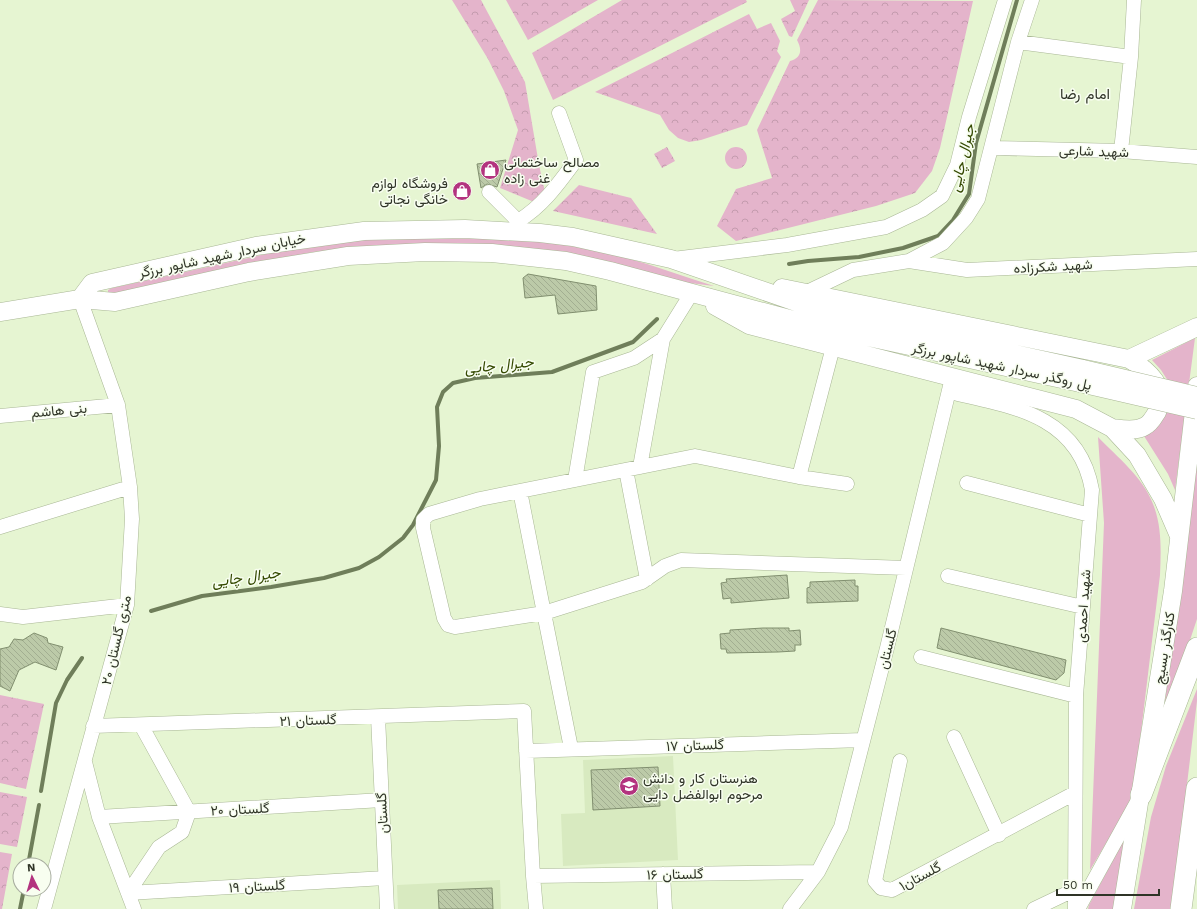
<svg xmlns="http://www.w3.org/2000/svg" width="1197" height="909" font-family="'Work Sans',Vazirmatn,sans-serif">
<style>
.built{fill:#d8eac0}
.grass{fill:#e4b4cb}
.park{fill:url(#park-crowns)}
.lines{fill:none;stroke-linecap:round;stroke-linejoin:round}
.stream{stroke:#6f7e5a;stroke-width:4}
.building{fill:url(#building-back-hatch);stroke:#818f6f}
.minor-casing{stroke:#a9b795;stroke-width:15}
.major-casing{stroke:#a9b795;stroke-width:19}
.highway-casing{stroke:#a9b795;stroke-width:22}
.minor{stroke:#fff;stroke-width:14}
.major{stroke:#fff;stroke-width:18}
.highway{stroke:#fff;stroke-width:21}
.major-bridge-casing{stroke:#a9b795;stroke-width:19;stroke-linecap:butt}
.major-bridge{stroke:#fff;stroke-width:18}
.labels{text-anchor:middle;stroke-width:3;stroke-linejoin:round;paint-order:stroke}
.street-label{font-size:14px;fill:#2f3427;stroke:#f8fef0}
.poi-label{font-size:14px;fill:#2f3427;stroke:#f8fef0;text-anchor:start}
.neighbourhood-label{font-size:15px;fill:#2f3427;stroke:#f8fef0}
.water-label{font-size:15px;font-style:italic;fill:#344900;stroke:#f8fef0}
</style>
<defs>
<pattern id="park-crowns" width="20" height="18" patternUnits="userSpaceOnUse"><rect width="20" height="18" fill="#e4b4cb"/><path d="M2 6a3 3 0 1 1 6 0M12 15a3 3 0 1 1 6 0" fill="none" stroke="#c49bae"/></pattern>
<pattern id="building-back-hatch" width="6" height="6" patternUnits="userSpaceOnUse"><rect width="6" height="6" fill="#bccaa8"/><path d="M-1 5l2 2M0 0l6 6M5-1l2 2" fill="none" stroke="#a2ae91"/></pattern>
</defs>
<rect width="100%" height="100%" fill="#e6f5d2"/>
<path class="built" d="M673,756L678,860L563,866L561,814L585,813L583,760Z
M500,880L501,909H398L397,885Z"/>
<path class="grass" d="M451,235C510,239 570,242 627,258C656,266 685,277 714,286L384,245L313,252L108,295V290L112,288L311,244L382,237Z
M1195,338L1175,490L1168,474L1144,436L1168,381L1161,370L1152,360Z
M1098,437C1117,457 1143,477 1153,504C1162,526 1161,551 1160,575L1133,798L1090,870L1104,523Z
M1197,454V619L1162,724Z
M1197,689V701L1172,909H1134L1151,817L1166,766Z
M1126,836L1114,909H1088L1089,905Z"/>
<path class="park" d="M452,0H481L525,82L539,165L545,192L534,202L500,188L518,130L504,91L488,59Z
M506,0H598L528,40Z
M622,0H746L747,2L553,100L532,53Z
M790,0H809L792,37L789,36L781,19L795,11Z
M818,0L973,1L940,148L932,171L915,193L876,206L736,241L717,226L736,189L772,178L757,130L790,61C802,58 802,49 797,40Z
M749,14L757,29L771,23L780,41L777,51L781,57L747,125L701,140L689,142L678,138L669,130L660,115L595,92Z
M667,147L675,161L662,168L654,154Z
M725 158a11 11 0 1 1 22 0a11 11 0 1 1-22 0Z
M579,185L631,198L657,234L553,211Z
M0,695L44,704L26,789L0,783Z
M0,792L27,797L17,847L0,844Z
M0,852L12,854L2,909H0Z"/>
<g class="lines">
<path class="stream" d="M789,264L808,261L859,257L903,248L938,236L953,220L969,194L976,143L1017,0
M151,611L202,596L271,587L324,578L359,568L379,557L403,538L413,525L436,480L439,446L437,407L443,392L453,383L475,378L552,372L633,342L657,319
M41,791L56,703L67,680L82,658
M28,865L39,805
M20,909L24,889"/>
</g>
<path class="building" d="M506,160L497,187L487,184L481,188L477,164Z
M528,274L596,286L597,310L558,314L555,295L525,298L523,278Z
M787,575L789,598L731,603V598L723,599L721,583L727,582L726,579Z
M855,580V586H858V601L807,603V588L810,587V582Z
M763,628H789V631L800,630L801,645H795V651L778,652L727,653L726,649H721L720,634L730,633V630Z
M941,628L1066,660L1064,673L1056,680L937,648Z
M34,633L47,638L48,643L63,647L56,670L35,662L19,670L10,691L0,686V649L9,647L14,639L23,640Z
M658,767L660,806L593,810L591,770Z
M492,888L493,909H439L438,890Z"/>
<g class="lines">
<defs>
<path id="minor" d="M1018,42L1131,57
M991,148L1121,151L1197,157
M1121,151L1131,57L1134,0
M489,192L518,221
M519,232L518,221C543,206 559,183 576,160L559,113
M673,259L787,245L886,227L922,210L942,196L957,165L969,117L1005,0
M909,261L967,270L1197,259
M807,292L853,270L909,261L943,243L966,218L978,199L1018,42L1032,0
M949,392C1011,406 1079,415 1092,490L1076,696L1075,909
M0,416L118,405
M640,467L663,339
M626,470L647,579
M799,477L847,484
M575,480L593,372L634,358L663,339L691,294
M967,483L1090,515
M520,491L544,613L642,582L665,566L681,560L906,568
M0,527L130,487
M948,576L1083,607
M0,614L23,617L127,605
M921,657L1076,696
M378,717L387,909
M93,726L524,711L533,876L536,909
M954,737L999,835
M571,748L544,613L455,627L448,625L444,618L423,528V520L429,514L480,499L695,456L799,477L833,347
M526,751L863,740
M900,761L875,881L881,888L892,890L1075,793
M85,762L99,817L134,909
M99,817L382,800
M663,874L665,909
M533,876L818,872
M128,893L385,878
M128,893L159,847L182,832L189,812L141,725
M44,909L127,605L132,519L130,487L118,405L80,299
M790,909L818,872L841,827L887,648L951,382
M1034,909L1076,889
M1078,909L1136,804"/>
<path id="major" d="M782,288L1129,359L1197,327
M80,299L92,283L256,246L364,231L465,229L540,233L573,237L671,259L822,311L1083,369
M715,306L749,325L1076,409L1112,428L1137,455L1163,499L1179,536
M0,312L80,299L115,302L249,272L348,256L425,252L492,253L566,261L610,271L808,324L1080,383
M1112,428C1121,429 1136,432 1145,426C1150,424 1154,417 1157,412C1169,388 1148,370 1129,359
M1122,909L1173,591L1197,386"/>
<path id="highway" d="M1141,795L1197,648
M1181,909L1197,788"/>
</defs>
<use href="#minor" class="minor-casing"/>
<use href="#major" class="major-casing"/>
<use href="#highway" class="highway-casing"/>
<use href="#minor" class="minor"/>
<use href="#major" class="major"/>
<use href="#highway" class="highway"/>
<defs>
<path id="major-bridge" d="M1083,369L1197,396
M1080,383L1197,410"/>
</defs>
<use href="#major-bridge" class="major-bridge-casing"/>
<use href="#major-bridge" class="major-bridge"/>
</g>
<defs>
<symbol id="shop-disc" viewBox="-11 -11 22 22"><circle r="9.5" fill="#b3337f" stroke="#f8fef0"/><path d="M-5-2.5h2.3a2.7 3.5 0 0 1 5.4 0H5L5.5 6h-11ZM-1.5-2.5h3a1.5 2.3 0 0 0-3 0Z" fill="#fff"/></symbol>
<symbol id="school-disc" viewBox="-11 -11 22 22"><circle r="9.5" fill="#b3337f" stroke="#f8fef0"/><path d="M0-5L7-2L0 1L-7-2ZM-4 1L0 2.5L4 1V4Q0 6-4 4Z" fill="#fff"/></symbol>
</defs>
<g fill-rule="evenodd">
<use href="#shop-disc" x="479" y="159" width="22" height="22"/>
<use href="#shop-disc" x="451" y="180" width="22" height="22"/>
<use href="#school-disc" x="618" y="775" width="22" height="22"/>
</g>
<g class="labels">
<g class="street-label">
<text transform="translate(1094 151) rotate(2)" y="5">شهید شارعی</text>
<text transform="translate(222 255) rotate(-12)" y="5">خیابان سردار شهید شاپور برزگر</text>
<text transform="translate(1053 266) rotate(-3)" y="5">شهید شکرزاده</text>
<text transform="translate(1002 366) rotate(12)" y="5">پل روگذر سردار شهید شاپور برزگر</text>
<text transform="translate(59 410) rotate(-5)" y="5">بنی هاشم</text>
<text transform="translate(1083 606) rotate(-86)" y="5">شهید احمدی</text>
<text transform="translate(116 640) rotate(-77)" y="5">۲۰ متری گلستان</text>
<text transform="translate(1164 648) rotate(-81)" y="5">کنارگذر بسیج</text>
<text transform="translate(887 649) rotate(-76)" y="5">گلستان</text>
<text transform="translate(308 720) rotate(-2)" y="5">گلستان ۲۱</text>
<text transform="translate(695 745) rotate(-2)" y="5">گلستان ۱۷</text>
<text transform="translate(240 809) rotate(-3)" y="5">گلستان ۲۰</text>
<text transform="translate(382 813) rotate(-93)" y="5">گلستان</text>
<text transform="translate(675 874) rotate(-1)" y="5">گلستان ۱۶</text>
<text transform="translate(920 876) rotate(-28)" y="5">گلستان۱</text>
<text transform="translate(257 886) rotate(-3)" y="5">گلستان ۱۹</text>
</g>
<g class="poi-label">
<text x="504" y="167">مصالح ساختمانی<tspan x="504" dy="16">غنی زاده</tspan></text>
<text x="448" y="188" text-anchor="end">فروشگاه لوازم<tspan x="448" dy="16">خانگی نجاتی</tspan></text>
<text x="643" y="783">هنرستان کار و دانش<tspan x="643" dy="16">مرحوم ابوالفضل دایی</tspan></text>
</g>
<g class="neighbourhood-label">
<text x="1085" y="99">امام رضا</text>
</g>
<g class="water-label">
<text transform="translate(962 158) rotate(-77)" y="5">جیرال چایی</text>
<text transform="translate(499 365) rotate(-6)" y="5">جیرال چایی</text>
<text transform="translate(246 577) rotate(-8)" y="5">جیرال چایی</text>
</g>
</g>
<g transform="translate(32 877) rotate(355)"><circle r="19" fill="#f8fef0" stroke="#a8ada0"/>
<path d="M0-3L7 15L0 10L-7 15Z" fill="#b3337f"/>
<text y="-6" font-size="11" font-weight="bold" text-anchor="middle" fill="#2f3427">N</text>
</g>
<path d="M1057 889v6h102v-6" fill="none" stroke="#2f3427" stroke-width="2"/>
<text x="1063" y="889" font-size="12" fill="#2f3427" stroke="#f8fef0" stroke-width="3" paint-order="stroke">50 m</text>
</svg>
